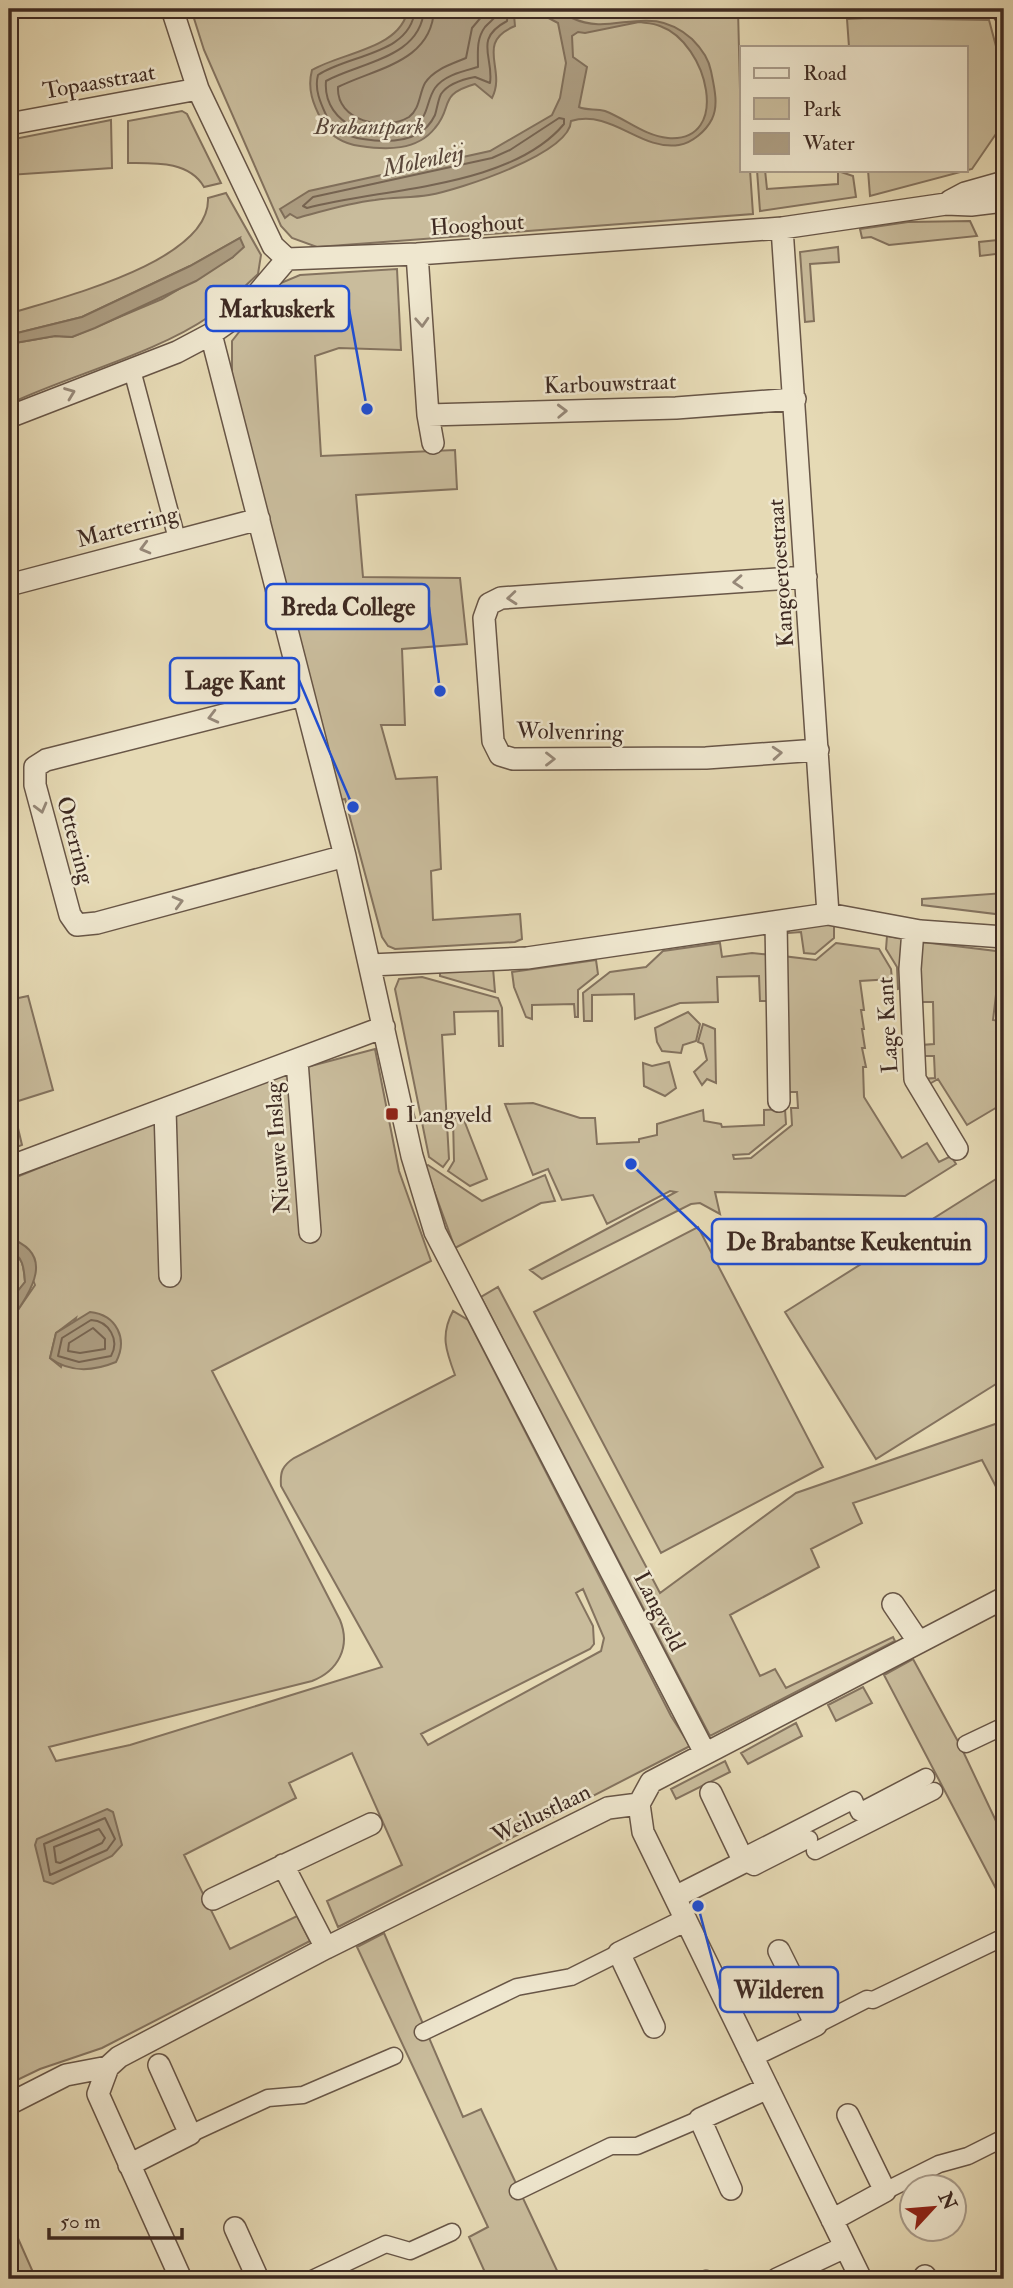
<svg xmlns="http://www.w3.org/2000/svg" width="1013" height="2288" font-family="'IM FELL Double Pica',serif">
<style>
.green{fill:#c9bc9c;stroke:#84735f;stroke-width:2;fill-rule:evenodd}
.water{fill:#ad9e83;stroke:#81705c;stroke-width:2;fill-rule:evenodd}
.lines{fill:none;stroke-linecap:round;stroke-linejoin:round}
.shore{stroke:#766452;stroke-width:2}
.pedestrian-casing{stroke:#685647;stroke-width:19}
.minor-casing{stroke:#685647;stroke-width:24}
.pedestrian{stroke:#efe7cf;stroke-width:16}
.minor{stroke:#efe7cf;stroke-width:21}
.oneway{stroke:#968878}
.poi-dot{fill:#8f2418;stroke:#efe7cf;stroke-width:2.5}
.labels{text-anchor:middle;stroke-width:5;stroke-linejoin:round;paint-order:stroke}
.street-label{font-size:23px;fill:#3e2a22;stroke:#efe7cf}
.park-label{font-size:23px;font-style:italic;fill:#5a473a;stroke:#efe7cf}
.poi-label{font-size:23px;fill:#3e2a22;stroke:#efe7cf;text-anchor:start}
.water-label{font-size:24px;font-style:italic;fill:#5a473a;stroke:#efe7cf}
.leader{fill:none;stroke:#1d4ed8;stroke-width:2.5}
.callout-dot{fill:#1d4ed8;stroke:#efe7cf;stroke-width:2.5}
.callout{fill:#efe7cf;stroke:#1d4ed8;stroke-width:2.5}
.callout-label{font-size:24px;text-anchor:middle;font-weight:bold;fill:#3e2a22}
</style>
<rect width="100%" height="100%" fill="#e6dab5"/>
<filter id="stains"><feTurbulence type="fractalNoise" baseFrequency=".00286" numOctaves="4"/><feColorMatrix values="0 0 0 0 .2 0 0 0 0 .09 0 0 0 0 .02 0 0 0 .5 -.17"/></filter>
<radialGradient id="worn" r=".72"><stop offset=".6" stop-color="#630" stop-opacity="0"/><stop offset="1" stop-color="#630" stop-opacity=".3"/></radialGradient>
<path class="green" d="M191,9H738L742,170H750L753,214L317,247L292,238L281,226L204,50Z
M886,9H986L987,13L886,12Z
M870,18L989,20L997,50L1000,128L972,169L870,196L868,170H966V47H849L847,19Z
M182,111L187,114L221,183L204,187C189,161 155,163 128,163V121Z
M111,120L112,168L9,175V140Z
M757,170H765L767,189L838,184V171L853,176L856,197L760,211Z
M226,193L261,255L258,274C242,289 227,304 210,316C155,354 70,375 9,404V344L55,336L72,337L162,299L233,257L240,238L190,266L82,317L9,335V314C58,298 211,262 208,198Z
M970,221L977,236L889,245L871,237L862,238L860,229L908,222Z
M998,240L1004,243V253L980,256L979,242Z
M838,247L839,262L810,264L814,321L805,322L800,252Z
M397,269L401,350L339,348L315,356L321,456L455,450L457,489L356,495L363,577L460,578L467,644L402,649L405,725H381L396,779L437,777L441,869L431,871L433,920L520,914L522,939L515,942L395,949L388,946L382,937L345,799L341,800L232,377V341L276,285L300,275Z
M1004,893V915L922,905V899Z
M821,925H834V938L815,954L804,953L801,932L789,933V929Z
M887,936L906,939L902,988L898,989L897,967L886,949Z
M922,942L1004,952V979L998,978L993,1020L1004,1022V1103L967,1125L938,1079L926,1086L922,1079L935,1078L934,1056H921V1045L934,1044L933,1002H919L918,969Z
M720,943L722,957L752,953L772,955L771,1001H760L759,976L717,977L718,1002L680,1003L635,1019L634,994L592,995V1021H584L583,993L610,972L646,967L663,951Z
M836,943L879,949L891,969L892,979L860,981L864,1010H861L864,1029H862L865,1048H862L866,1067H863L864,1097L902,1158L927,1143L939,1162L951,1156L956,1164L905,1196L715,1192L720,1214L700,1203L691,1204L542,1279L530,1270L676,1192L670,1191L607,1224L593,1195L562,1200L548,1169L533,1175L505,1104L533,1103L580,1118H595L597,1144L639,1142V1139L657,1135V1124L703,1110L704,1121L721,1124L722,1127L764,1125V1110L785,1109L786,1124L749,1154L733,1155L734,1159L751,1158L792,1125L791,1108H798L797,1092H784L782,956L816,960Z
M596,960L598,974L578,990V1017H575L574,1004L532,1005V1019L526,1017L514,987L512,972Z
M493,968L495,992L440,976V971Z
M422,977L498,998L502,1008L503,1046H499L498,1011L454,1012L455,1034L442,1035L449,1159L443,1167L429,1157L395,989L399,979Z
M28,996L53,1090L12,1103L22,1145L9,1150V1000Z
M688,1012L700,1024L696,1041L683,1045L681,1053L662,1051L657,1042L655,1028Z
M703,1024L715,1029L716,1083L707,1079L702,1085L694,1072L707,1060L703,1044L698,1042Z
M375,1049L399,1171L431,1261L212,1371L340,1620C351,1647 338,1671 312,1681L49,1747L56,1761L130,1745L382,1667L281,1486C280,1472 282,1466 294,1458L455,1375C446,1351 440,1335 453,1311L468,1320L671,1716L690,1746L338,1927L327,1901L402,1865L352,1753L289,1783L296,1798L184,1855L230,1949L297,1916L310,1941L102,2048L40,2069L9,2084V1323L35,1285L18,1241L9,1238V1180L155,1121L163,1276L170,1117L307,1067ZM76,1318L61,1367L50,1358L56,1333ZM583,1589L604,1638L601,1651L428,1745L421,1734L590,1649L594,1644L593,1626L576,1593Z
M669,1062L676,1088L665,1096L644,1086L643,1063L652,1066Z
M462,1115L487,1179L470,1186L448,1171L454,1161L453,1119Z
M428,1165L482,1201L545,1175L555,1201L541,1203L455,1248L425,1166Z
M1004,1174V1379L876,1459L785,1312Z
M698,1227L823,1467L661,1553L534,1312Z
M9,1251C23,1255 24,1268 25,1282L9,1302Z
M498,1287L660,1593L796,1493L1004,1421V1502L982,1460L853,1503L862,1523L811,1549L819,1567L730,1615L760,1676L775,1669L786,1688L893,1637L895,1641L710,1736L481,1297Z
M913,1659L961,1747L1004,1838V1904L884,1675Z
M863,1687L872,1703L836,1721L828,1705Z
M796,1723L802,1736L748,1764L741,1753Z
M725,1761L730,1772L676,1799L671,1789Z
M384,1933L463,2117L481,2109L561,2279H488L469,2237L488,2227L357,1947Z
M9,2218L36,2279H9Z"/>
<path class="water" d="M408,9H567L572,18C614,38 648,0 692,39C701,48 709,60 711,71C714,86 719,105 712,119C706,131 692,143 679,145C640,151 612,109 571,121C570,154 458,190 429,195C411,198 393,197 375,200C349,203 323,211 297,218L290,214L285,218L280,209L309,191L490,151L552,115L560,98L566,63L558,23L541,14L517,9L514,15L515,26C474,43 507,69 492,98L475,84C437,95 454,106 435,128C417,151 386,150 360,146C344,144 329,136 322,121C313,104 307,89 312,70C343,52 401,49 408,9ZM639,22C646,23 654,23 660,26C708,43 732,143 668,138C645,136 626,119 605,111C596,108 587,111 579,107L587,67L573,57L572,36L578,32L585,33Z
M240,238L244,247L233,257L196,281L95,328L72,337L55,336L9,344V335L82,317L190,266Z
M9,1238C59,1255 28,1295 9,1323V1302L25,1282C24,1268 23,1255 9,1251Z
M90,1312C117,1315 128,1339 116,1362C94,1371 70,1373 50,1358L56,1333Z
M107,1809L113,1812L122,1845L112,1856L53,1884L44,1881L35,1845L37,1839Z"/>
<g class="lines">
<path class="shore" d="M415,9C411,55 349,54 318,75C314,90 321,104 327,117C335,131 348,137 363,139C388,143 422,143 435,115C437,109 438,100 441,94C448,84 464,79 475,77L490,83C494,57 473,39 507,21L508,9
M424,9C421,58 361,62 326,81C322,126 379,146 414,126C429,117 426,101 435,88C444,75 464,71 478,67C478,53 476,39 485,27C491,20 497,18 499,9
M434,9C432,62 376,68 338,87C336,121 384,132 409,117C420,109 419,94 425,83C434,69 452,64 466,58L472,28L488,9
M559,118L564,119V124C511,188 382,188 307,208L303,206L313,197L492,158L510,150Z
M91,1320C109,1321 120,1340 111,1356L79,1362L58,1356L62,1338Z
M93,1328L105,1339V1349L80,1353L68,1351L69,1343Z
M105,1818L115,1839L107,1850L50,1875L44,1844Z
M99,1829L105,1838L102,1843L60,1863L56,1862L54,1847Z"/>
<defs>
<path id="pedestrian" d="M132,370L177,539
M966,1744L1004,1726
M809,1839L754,1867L744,1862L748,1854L854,1800L859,1812L926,1777
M815,1851L934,1791
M816,2025L867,1999L873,2000L1004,1937
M423,2032L517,1987L571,1977L619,1953
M190,2134L268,2098L303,2095L394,2056
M518,2191L611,2146H637L700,2119
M885,2191L939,2164L968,2156L1004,2138
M312,2279L386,2244L410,2251L452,2232
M705,2279H707"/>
<path id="minor" d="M172,9L198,89L273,246L287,259L417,254L782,228L946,204L971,205L1004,201
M1003,9L1004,13
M9,124L198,89
M950,201L965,193L1004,182
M782,228L828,914
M417,254L428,415L676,408L795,399
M287,259L241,313L211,334L345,856L412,1156L435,1232L705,1753
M428,415L433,443
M9,417L177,352L211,334
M806,577L501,598L489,604L484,618L493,741L500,755L513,759L706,758L818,750
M9,585L259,519
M303,695L46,760L35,767V785L70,915L77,925L97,923L345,856
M776,922L779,1101
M913,930L910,969L915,1079L957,1149
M370,965L527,958L828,914L920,931L1004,937
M297,1061L310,1232
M165,1109L170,1276
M9,1167L384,1027
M893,1604L918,1641
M639,1804L643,1832L861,2279
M639,1804L651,1782L1004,1598
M283,1865L326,1948
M675,1897L744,1862L711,1793
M213,1899L371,1824
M654,2027L619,1953L686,1920
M752,2056L816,2025L779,1951
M9,2104L66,2075L108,2067
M129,2165L190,2134L159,2065
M731,2189L700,2119L768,2088
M832,2220L885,2191L848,2115
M235,2228L258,2279
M925,2276L927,2279
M181,2279L98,2094L108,2067L119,2057L326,1948L608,1808L639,1804
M777,2279L845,2247"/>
</defs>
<use href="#pedestrian" class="pedestrian-casing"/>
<use href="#minor" class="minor-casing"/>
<use href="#pedestrian" class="pedestrian"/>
<use href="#minor" class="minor"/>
</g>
<defs><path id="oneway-chevron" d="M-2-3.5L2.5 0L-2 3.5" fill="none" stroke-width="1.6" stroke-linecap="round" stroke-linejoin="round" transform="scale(1.75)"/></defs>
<g class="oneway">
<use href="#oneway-chevron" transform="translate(422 322) rotate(87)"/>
<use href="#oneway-chevron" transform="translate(70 393) rotate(-21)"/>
<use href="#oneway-chevron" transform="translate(562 411) rotate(-2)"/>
<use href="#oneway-chevron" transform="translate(145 548) rotate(165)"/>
<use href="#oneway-chevron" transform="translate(738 582) rotate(176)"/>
<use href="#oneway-chevron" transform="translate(512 598) rotate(175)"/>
<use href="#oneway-chevron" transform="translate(213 717) rotate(166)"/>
<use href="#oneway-chevron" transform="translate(777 753) rotate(-4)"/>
<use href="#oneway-chevron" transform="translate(550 759)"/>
<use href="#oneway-chevron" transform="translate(41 808) rotate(75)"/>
<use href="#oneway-chevron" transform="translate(178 902) rotate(-15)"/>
</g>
<rect class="poi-dot" x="385" y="1107" width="14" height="14" rx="3.5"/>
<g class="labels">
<g class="street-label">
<text transform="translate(99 81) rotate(-10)" y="8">Topaasstraat</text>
<text transform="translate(477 224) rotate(-4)" y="8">Hooghout</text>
<text transform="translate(610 383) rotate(-2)" y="8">Karbouwstraat</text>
<text transform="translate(127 526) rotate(-15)" y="8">Marterring</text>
<text transform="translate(780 573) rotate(-94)" y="8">Kangoeroestraat</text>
<text transform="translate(570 731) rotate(1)" y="8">Wolvenring</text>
<text transform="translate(76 840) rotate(75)" y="8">Otterring</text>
<text transform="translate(887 1025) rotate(-93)" y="8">Lage Kant</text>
<text transform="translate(277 1148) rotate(-94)" y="8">Nieuwe Inslag</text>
<text transform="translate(660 1611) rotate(63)" y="8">Langveld</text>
<text transform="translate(541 1813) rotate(-26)" y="8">Weilustlaan</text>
</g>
<g class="park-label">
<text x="369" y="134">Brabantpark</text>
</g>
<g class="poi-label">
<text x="406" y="1122">Langveld</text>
</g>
<g class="water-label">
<text transform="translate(423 160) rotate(-12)" y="8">Molenleij</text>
</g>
</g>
<path class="leader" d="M367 409L349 309M440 691L429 607M353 807L299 680M631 1164L712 1242M698 1906L720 1989"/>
<g class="callout-dot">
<circle cx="367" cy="409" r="7"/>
<circle cx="440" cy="691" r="7"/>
<circle cx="353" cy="807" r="7"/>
<circle cx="631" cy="1164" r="7"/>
<circle cx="698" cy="1906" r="7"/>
</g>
<g class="callout">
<rect x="206" y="286" width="143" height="45" rx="7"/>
<rect x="266" y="584" width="163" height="45" rx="7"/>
<rect x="170" y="658" width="129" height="45" rx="7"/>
<rect x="712" y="1219" width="274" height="45" rx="7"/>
<rect x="720" y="1967" width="118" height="45" rx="7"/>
</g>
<g class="callout-label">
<text x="277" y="317">Markuskerk</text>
<text x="348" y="615">Breda College</text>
<text x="235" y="689">Lage Kant</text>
<text x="849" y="1250">De Brabantse Keukentuin</text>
<text x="779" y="1998">Wilderen</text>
</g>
<rect width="1013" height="2288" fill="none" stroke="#e6dab5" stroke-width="35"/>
<rect x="10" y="10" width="992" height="2267" fill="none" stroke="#3e2a22" stroke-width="3.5"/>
<rect x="18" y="18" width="978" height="2253" fill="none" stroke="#3e2a22" stroke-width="2"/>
<rect x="740" y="46" width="228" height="126" fill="#efe7cf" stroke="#a89b8a" stroke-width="2"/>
<rect x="754" y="68" width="35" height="10" fill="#efe7cf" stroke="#a89b8a" stroke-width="2"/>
<text x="803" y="80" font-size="21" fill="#3e2a22">Road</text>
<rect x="754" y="98" width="35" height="21" fill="#c9bc9c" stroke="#a89b8a" stroke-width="2"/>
<text x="803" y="116" font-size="21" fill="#3e2a22">Park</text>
<rect x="754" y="133" width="35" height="21" fill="#ad9e83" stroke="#a89b8a" stroke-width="2"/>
<text x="803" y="150" font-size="21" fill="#3e2a22">Water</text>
<g transform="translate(933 2208) rotate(64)"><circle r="33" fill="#efe7cf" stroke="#a89b8a" stroke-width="2"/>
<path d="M0-5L12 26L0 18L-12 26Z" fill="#8f2418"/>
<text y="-10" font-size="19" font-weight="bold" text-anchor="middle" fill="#3e2a22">N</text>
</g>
<path d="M49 2228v10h133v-10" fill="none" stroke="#3e2a22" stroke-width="3.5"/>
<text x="60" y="2228" font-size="21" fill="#3e2a22" stroke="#efe7cf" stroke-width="5" paint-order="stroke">50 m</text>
<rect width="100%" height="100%" filter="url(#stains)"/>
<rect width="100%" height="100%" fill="url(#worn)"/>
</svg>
